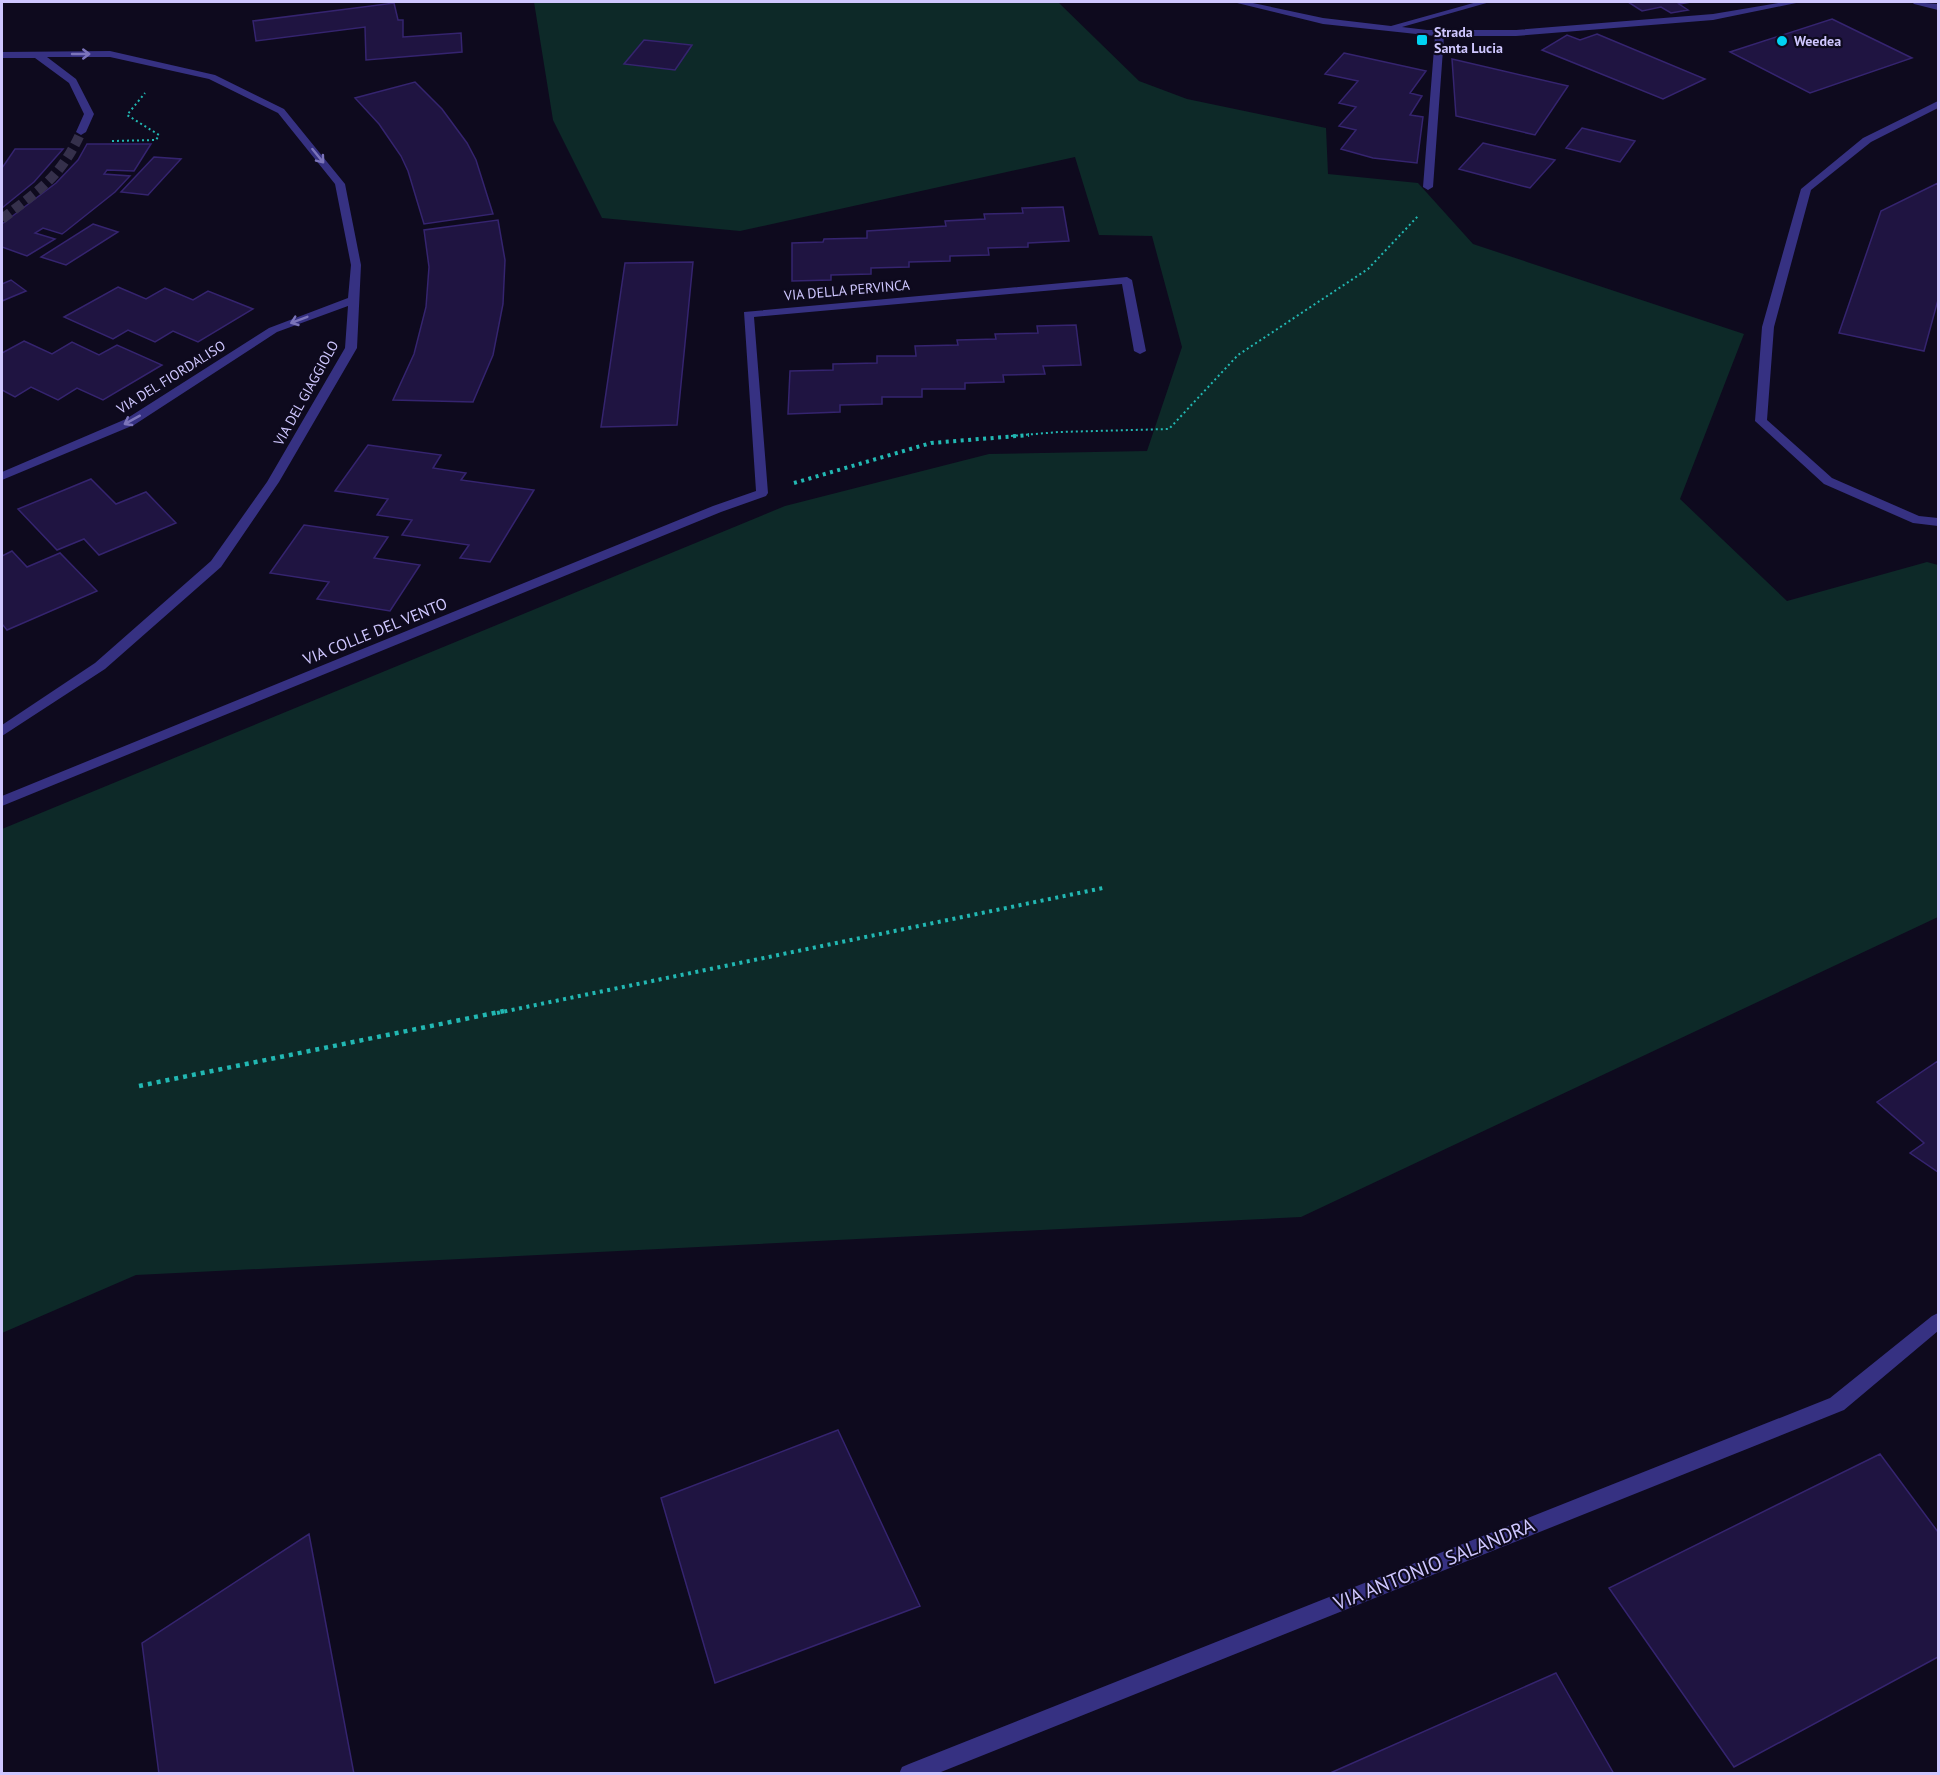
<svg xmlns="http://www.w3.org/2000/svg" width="1940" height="1775" font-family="'PT Sans',sans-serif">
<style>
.green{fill:#0d2928}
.building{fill:#1f1441;stroke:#35246f;stroke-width:1.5}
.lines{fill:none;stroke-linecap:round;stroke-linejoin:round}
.minor-tunnel{stroke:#35304b;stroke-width:10;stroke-dasharray:10 5;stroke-linecap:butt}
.path-far2{stroke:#22b8b3;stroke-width:2;stroke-dasharray:2 3;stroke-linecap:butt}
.path-far1{stroke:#22b8b3;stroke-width:4;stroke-dasharray:3 4.5;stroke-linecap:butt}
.path{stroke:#22b8b3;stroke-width:4.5;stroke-dasharray:4 5;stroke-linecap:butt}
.minor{fill:#363182;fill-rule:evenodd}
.oneway{stroke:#7b74ba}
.poi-dot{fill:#00d3f2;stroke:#0e0a1e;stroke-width:2}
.labels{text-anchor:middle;stroke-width:4.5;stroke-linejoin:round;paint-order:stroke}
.far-poi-label{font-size:14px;font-weight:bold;fill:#cfc7ff;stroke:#0e0a1e;text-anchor:start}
.far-street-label{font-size:14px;fill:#cfc7ff;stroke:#0e0a1e}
.street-label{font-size:16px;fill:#cfc7ff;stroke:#0e0a1e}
.near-street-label{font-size:20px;fill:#cfc7ff;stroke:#0e0a1e}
</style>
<rect width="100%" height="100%" fill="#0e0a1e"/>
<path class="green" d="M534,2H1058L1139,81L1187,99L1326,128L1328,174L1418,183L1473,244L1744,334L1680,499L1787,601L1927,562L1938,565V917L1301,1217L136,1275L2,1333V829L785,506L989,454L1147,451L1182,347L1152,236L1099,235L1075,157L740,231L602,218L553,120Z"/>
<path class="building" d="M1628,2H1691L1679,4L1688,10L1671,13L1661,7L1642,11Z
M394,3L398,20H403V37L461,33L462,52L366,60L365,27L256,41L253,21Z
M1832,19L1912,58L1810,93L1730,52Z
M1597,34L1705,79L1663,99L1542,50L1567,35L1580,40Z
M644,40L692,45L675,70L624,64Z
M1344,53L1426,71L1410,93L1422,96L1410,115L1423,117L1417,163L1373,158L1341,149L1356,130L1339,126L1356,107L1339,103L1358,81L1325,74Z
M1452,59L1568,86L1535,135L1456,116Z
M415,82L442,109L467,143L476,160L493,214L424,224L408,171L401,156L379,124L355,98Z
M1582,128L1635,141L1620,162L1566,148Z
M1483,143L1555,160L1530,188L1459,169Z
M87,144H151L134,171L107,170L104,174L130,176L115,192L66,231L62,234L43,228L35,233L55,239L27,256L2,247V224L56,183L78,160Z
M15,149H63L34,182L2,208V168Z
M154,157L181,159L148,195L121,192Z
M1938,183V300L1924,351L1839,333L1881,211Z
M1063,207L1069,241L1028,243V247L988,248L989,255L950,256V261L909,262V267L871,268V274L831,275V280L792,281V243L823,242L824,239L867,238V231L946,226L945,221L985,219L984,214L1023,213L1022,208Z
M498,220L505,260L503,304L493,355L473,402L393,400L414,354L426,307L429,267L424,230Z
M93,224L118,232L66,265L41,257Z
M693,262L677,425L601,427L625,263Z
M11,280L26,291L2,301V284Z
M118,287L146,299L165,288L193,300L208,291L253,309L198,342L173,331L155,342L128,330L113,339L64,317Z
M1076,325L1081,365L1043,366L1045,374L1003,375L1004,382L965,383V389H922V397H882V404L840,405V412L788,414L790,371L833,370V364L877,363V356H916L915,346L958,345L957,340L996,339L995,334L1038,333L1037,326Z
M24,341L52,354L72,342L99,355L117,345L162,365L103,400L77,388L58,400L31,387L15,397L2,390V353Z
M368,445L441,455L433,468L466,473L461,480L534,490L490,562L460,558L469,545L402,535L412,520L377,515L388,499L335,491Z
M91,479L116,504L146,492L176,523L99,555L84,539L57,550L18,509Z
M304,525L388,537L374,558L420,565L390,611L317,599L329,582L270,573Z
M12,551L27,567L60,553L97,591L7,630L2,624V556Z
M1938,1061V1172L1910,1153L1924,1143L1877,1102Z
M838,1430L920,1606L715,1683L661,1498Z
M1880,1454L1938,1532V1657L1734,1767L1609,1588Z
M309,1534L354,1774H159L142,1643Z
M1556,1673L1614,1774H1328Z"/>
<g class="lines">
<path class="minor-tunnel" d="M2,219C39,190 61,177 81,132"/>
<path class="path-far2" d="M112,141L156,140L159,135L127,115L145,93
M1011,436L1059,432L1169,429L1238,355L1368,269L1419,215"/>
<path class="path-far1" d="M794,483L931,443L1029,435
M497,1013L1103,888"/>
<path class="path" d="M139,1086L504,1011"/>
<path class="minor" d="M1233,2H1248L1323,18L1391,26L1477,2H1490L1402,27L1427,30H1516L1713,14L1784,2H1801L1713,20L1516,36H1444L1433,187L1428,190L1423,187L1435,36L1323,24Z
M1912,2L1938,4V10L1914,4Z
M110,51L215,75L284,109L345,184L361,265L357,348L279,482L221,567L105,669L2,736V725L95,663L211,561L267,482L345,348L348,306L277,332L134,425L2,480V472L126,419L269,328L348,298L351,265L335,184L278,113L209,79L110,57H47L76,79L94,114L86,132L81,135L76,132L84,114L69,83L35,58H2V52Z
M1938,101V108L1871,142L1811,190L1774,327L1767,420L1832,478L1919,516L1938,518V526L1913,523L1824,484L1755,421L1762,327L1801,189L1863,138Z
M1127,277L1132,280L1146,351L1140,354L1134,351L1122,284L754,317L768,493L766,496L721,512L2,806V796L713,506L756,491L744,312Z
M1938,1313V1331L1844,1410L936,1774H899L902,1767L909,1764L1830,1398L1932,1316Z"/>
</g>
<defs><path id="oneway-shaft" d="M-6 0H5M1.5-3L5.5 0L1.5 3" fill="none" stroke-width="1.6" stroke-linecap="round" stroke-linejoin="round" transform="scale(1.5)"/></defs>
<g class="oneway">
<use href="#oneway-shaft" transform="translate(81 54)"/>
<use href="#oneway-shaft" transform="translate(318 156) rotate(51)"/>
<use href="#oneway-shaft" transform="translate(299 320) rotate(159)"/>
<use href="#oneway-shaft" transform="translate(132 420) rotate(151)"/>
</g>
<g class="poi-dot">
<rect x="1416" y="34" width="12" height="12" rx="3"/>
<circle cx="1782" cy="41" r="6"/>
</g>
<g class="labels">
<g class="far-poi-label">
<text x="1434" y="37">Strada<tspan x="1434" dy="16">Santa Lucia</tspan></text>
<text x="1794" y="46">Weedea</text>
</g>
<g class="far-street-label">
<text transform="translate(847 290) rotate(-5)" y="5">VIA DELLA PERVINCA</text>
<text transform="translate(171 377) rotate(-32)" y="5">VIA DEL FIORDALISO</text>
<text transform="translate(306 393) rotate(-61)" y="5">VIA DEL GIAGGIOLO</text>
</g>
<g class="street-label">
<text transform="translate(375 631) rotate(-22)" y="6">VIA COLLE DEL VENTO</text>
</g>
<g class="near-street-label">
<text transform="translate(1434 1564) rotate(-22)" y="7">VIA ANTONIO SALANDRA</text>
</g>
</g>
<rect width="1940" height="1775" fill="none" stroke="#cfc7ff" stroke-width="6"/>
</svg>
